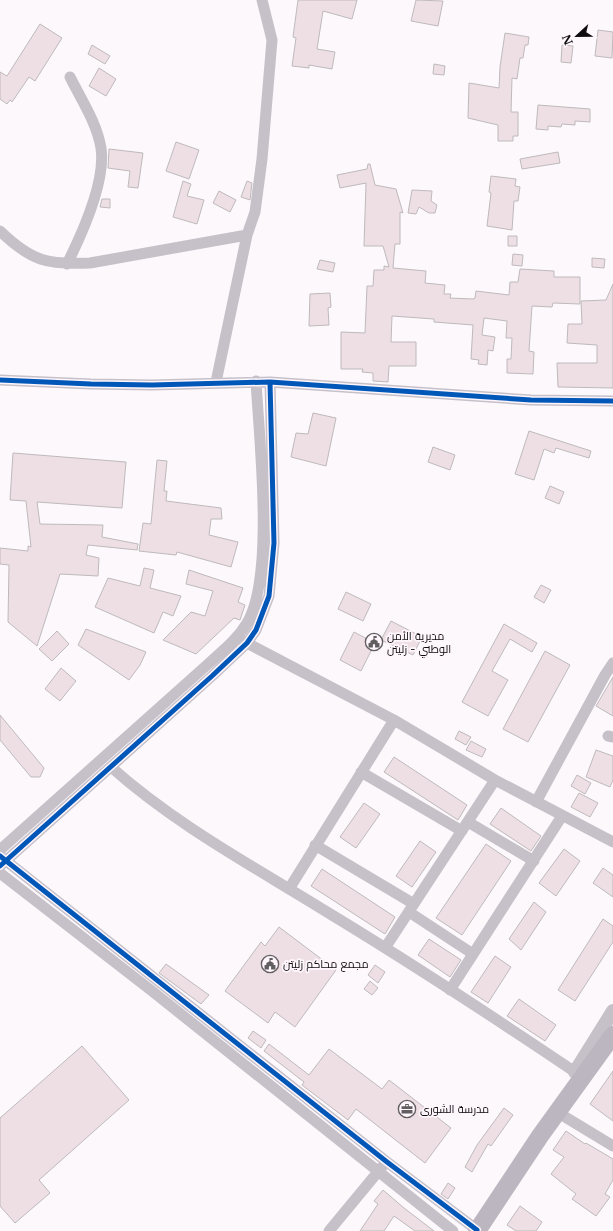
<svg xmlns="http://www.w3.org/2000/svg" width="613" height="1231" font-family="'Libre Baskerville',Cairo,serif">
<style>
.building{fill:#eedfe4;stroke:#bebabc}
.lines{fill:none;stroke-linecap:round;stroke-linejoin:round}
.minor{stroke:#c6c1c9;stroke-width:11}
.tertiary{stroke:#c6c1c9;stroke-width:14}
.trunk{stroke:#bcb6c0;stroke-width:18}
.cycleway-casing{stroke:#fef6fc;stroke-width:8}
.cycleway{stroke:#0057b8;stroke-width:5}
.labels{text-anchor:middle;stroke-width:3.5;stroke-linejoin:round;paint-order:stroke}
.poi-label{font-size:11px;fill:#0d0b0d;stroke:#fef6fc;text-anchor:start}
</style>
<rect width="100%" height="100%" fill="#fcf8fb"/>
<path class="building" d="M298,0H357L352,19L323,11L317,49L335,52L332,69L309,65V68L292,66L296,38L293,37Z
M416,0L443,1L438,26L411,21Z
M40,24L62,38L35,81L29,77L12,102L10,100L7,104L0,99V72L7,76Z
M598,30L613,32L612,58L595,56Z
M505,33L529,37L528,45H525L523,58H520L517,79L512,78L511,112H518V136H513V141H498V125L468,118L469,83L499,88L500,67Z
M92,45L110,56L105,64L88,54Z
M562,45L573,46L571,63L561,62Z
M434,64L445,66L444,75L433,74Z
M99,68L116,79L106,96L89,86Z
M538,105L590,109V122L575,121V125L562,124L561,127L548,126V130L536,129Z
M176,142L199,150L189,179L166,171Z
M109,149L143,153L138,188L128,187L130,171L108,168Z
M558,152L560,163L522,169L520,159Z
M368,164H370L375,185L396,189L403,213L400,212V244H395L393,268L426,271L425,283L445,285L444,294H451L450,298L473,299L475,298L476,291L509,295L510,282H518L520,269L554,271V277H580V304L553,303L552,307L532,306L529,351L534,352L533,374L507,373V359H511L512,338H506L507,321L484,318L482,335L495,337L493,351L488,350L487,365L478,364L479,360L471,359L473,325L434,322V319L392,316L391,342H416V366H389L388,382L373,381V373L362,372L363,369H341V332L365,333L367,286H373L374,270H384V266L389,267L383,246H364L366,183L340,188L337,175L367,169Z
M491,176L516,179L515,186L520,187L518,201H514L512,230L487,226L491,193L489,192Z
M183,181L191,184L187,196L204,200L197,224L173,217Z
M247,181L252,183L250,200L241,197Z
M412,190L432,191L431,201L437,205L435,213H429L419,207L416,214L408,213Z
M219,191L236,200L230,212L213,203Z
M102,199H110V208L100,207Z
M508,236H517V246H508Z
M513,254L523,255L522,266L512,265Z
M592,258L605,259L604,268L592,267Z
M320,260L335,263L333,272L317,269Z
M613,284V388L558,387L557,363H597V345L567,343L568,324H582L581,301L606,300Z
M330,293L331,307L328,308L329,325L309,326L310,294Z
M313,413L336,418L326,466L291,457L296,433L308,434Z
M529,431L591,451L589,458L556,448L554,453L544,449L534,480L515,474Z
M433,447L455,455L450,470L428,462Z
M13,453L126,462L122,508L37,502L40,524L103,525L102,537L138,544L137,550L88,545L86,555L99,558L98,576L60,574L37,646L8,622L9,565L0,564V548L28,551V546L31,547L26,501L10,500Z
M157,460L167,461L164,491H167L166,501L221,508L222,519H211L209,535L238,542L231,567L177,552L176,555L139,551L143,523L151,524Z
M550,486L564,492L559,504L545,498Z
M144,568L154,570L150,588L181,596L173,616L163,612L154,633L95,607L108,578L140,586Z
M189,570L243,588L238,602L245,605L240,620L234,618L196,654L163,640L191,612L205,616L213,591L186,584Z
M541,585L551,590L544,603L534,597Z
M346,592L371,604L363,621L338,609Z
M391,621L422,637L413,655L381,640Z
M504,624L537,643L532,652L510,639L492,671L508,680L488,716L462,702Z
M86,629L146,652L140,665L129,680L78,645Z
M57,631L69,644L52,661L39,649Z
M354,632L375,643L361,671L340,660Z
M545,651L570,665L528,742L503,729Z
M61,668L76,681L60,701L45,689Z
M613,677V716L596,706Z
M0,715L44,768L40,777H31L0,740Z
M459,731L471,737L466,745L455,739Z
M471,741L486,749L482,757L466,750Z
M596,750L613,756V780L610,787L586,777Z
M394,757L467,805L458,820L384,772Z
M577,775L591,783L585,794L571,786Z
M579,793L598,803L590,817L571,807Z
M364,803L380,814L356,848L340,837Z
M501,808L541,836L531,851L490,824Z
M420,841L436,852L412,887L396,876Z
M486,844L511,861L462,935L436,918Z
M564,849L580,861L556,896L539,883Z
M603,868L613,875V897L593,883Z
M322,869L395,917L385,934L311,886Z
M534,902L546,912L521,950L509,939Z
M603,919L613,926V942L575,1001L558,990Z
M279,927L336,970L295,1027L275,1012L268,1023L225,991L261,942L265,946Z
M429,939L461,960L450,977L418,955Z
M495,956L511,967L488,1003L471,992Z
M166,964L209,995L201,1004L159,973Z
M375,965L385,972L378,983L368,975Z
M370,981L378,988L372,995L364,989Z
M519,999L556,1025L545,1041L507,1016Z
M253,1031L266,1040L261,1048L248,1038Z
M269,1044L309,1075L329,1049L382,1089L389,1080L451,1128L425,1163L356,1109L348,1120L302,1085L304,1082L264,1051Z
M82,1046L129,1100L39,1180L50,1193L15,1223L0,1206V1118Z
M613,1071V1121L590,1104Z
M504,1108L513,1115L491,1146L488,1144L472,1172L465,1167L477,1145Z
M566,1131L585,1144L586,1143L613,1159V1180L605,1194L610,1197L596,1216L572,1199L576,1194L551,1174L564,1157L553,1150Z
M448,1183L455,1188L448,1199L441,1194Z
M383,1190L404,1208L434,1231H415L394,1216L384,1231H360L378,1204L374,1201Z
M520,1206L542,1222L536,1231H516L507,1225Z"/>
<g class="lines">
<path class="minor" d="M0,231C31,261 47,265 90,263L247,235
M67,264C82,234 106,182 101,148C97,123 81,99 70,77
M0,380L91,384L152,385L270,382L531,400L613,401
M216,382L247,235L255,212L262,159L272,40L262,0
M241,640L394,720L495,780L613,842
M608,736L613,737
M111,767C176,825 253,866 327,912C413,964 498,1020 581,1076
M361,772L462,831
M536,802L605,675L613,663
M468,822L534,861
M315,845L414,904
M0,850L207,665C221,652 237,640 247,623C275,576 259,439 256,381
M0,856L387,1162L477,1230
M0,866L212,676L247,643L256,630L269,596L274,543L270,382
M0,873L152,991L453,1231
M289,889L394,720
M409,912L473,954
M385,948L495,780
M450,990L562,816
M557,1112L613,1146
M329,1231L382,1167"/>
<path class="tertiary" d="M575,1072L613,1011"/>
<path class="trunk" d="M477,1231L540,1136L613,1035"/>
<defs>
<path id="cycleway" d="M0,380L91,384L152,385L270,382L531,400L613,401
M0,856L387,1162L477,1230
M0,866L212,676L247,643L256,630L269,596L274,543L270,382"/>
</defs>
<use href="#cycleway" class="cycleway-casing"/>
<use href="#cycleway" class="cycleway"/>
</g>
<defs>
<symbol id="civic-ring" viewBox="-11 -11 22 22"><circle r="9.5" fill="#fef6fc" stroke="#615e60" stroke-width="1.5"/><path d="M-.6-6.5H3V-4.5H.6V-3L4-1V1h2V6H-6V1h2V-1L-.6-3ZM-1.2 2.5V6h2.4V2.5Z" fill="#615e60"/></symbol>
<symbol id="office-ring" viewBox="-11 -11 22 22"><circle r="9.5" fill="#fef6fc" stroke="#615e60" stroke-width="1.5"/><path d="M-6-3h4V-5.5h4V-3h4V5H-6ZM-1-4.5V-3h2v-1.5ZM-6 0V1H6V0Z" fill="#615e60"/></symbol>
</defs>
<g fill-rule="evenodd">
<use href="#civic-ring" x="364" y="632" width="20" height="20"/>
<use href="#civic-ring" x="260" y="954" width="20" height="20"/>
<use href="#office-ring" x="397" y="1099" width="20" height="20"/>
</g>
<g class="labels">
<g class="poi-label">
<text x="387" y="640">مديرية الأمن<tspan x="387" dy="13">الوطني - زليتن</tspan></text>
<text x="283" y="968">مجمع محاكم زليتن</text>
<text x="420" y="1113">مدرسة الشورى</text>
</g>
</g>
<g transform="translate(577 36) rotate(248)" stroke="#fef6fc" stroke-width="3" paint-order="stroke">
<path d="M0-3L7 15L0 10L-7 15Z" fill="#0d0b0d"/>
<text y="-6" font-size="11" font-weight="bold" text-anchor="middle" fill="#0d0b0d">N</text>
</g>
</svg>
